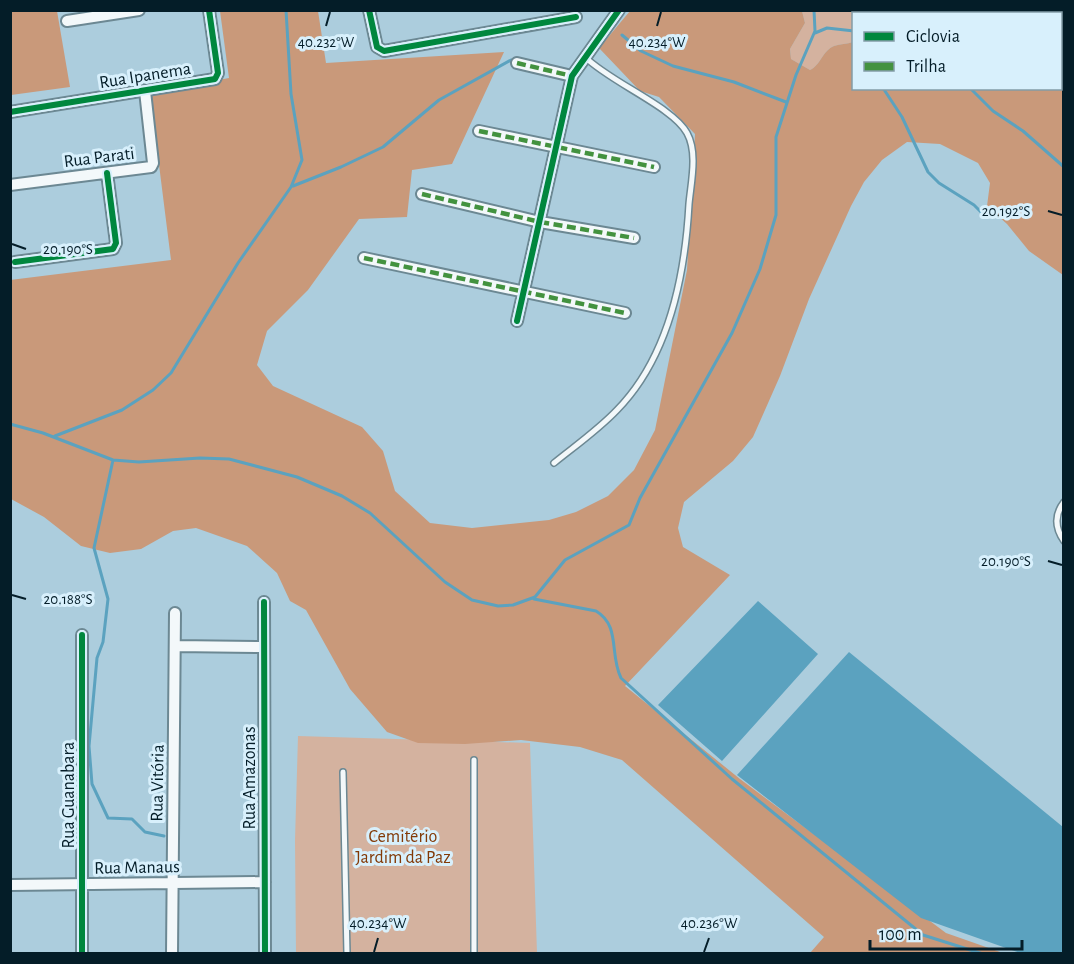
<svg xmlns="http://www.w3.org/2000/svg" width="1074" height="964" font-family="'Alegreya Sans',sans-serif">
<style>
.green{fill:#d4b29f}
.forest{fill:#c9997a}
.water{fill:#5ba2bf}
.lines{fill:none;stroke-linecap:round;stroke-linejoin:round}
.stream{stroke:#5ba2bf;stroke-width:3}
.service-casing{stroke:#6c8893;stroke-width:8}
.minor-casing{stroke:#6c8893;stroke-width:14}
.service{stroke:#f3f8fa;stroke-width:5}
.minor{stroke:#f3f8fa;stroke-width:10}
.quiet{stroke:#43923f;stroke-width:4.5;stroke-dasharray:9 4.5;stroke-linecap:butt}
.cycleway-casing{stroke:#d8f0fc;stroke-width:10}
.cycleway{stroke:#00873e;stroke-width:6}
.ticks{fill:none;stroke:#041d28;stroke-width:2}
.labels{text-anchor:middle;stroke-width:6;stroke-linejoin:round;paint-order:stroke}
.street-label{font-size:18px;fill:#041d28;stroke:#d8f0fc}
.park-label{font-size:18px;fill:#823906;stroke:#d8f0fc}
.ticks-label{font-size:15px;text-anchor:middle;fill:#041d28;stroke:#d8f0fc;stroke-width:6;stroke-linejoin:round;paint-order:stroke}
</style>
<rect width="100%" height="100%" fill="#accddd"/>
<path class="green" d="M857,10L860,13L854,14L853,42C847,44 840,44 834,46C822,51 821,65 810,70L791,59L790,49L805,23L802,11Z
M298,736L530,743L537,953L296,954L295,841Z"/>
<path class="forest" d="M10,11H57L70,87L11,95Z
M220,11H318L326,63L504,52L452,164L412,170L407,217L359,219L308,290L267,331L257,365L273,386L362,427L383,451L395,491L430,523L472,528L549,520L576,512L608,496L634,470L655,430L687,270L695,134L659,97L640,91L599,48L630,11H802L805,23L790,49L791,59L810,70C821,65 822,51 834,46C840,44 847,44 853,42L854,88H1060L1061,83L1063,84V275L1029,251L1007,224L987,206L990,183L978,163L940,144L907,142L882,160L864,182L851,206L809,299L780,376L753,437L733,461L684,502L678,528L683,547L730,575L625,686L740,779L946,933L1003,953H810L824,937L622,760L580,747L521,740L465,744L418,743L387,732L350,689L306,610L290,601L277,573L247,546L196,528L173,531L141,549L110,553L81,546L44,517L11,499L10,280L171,260L150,93L229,78Z
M1004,11L1006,13L860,14L857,11Z"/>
<path class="water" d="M758,601L818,654L722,761L658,705Z
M849,652L1063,827V953H1020L921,918L737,775Z"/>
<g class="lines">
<path class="stream" d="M815,33L827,28L854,31
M622,35L641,51L673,66L734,82L786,102
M883,88L902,117L928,172L939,183L974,205L986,217
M970,88L993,111L1023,131L1064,167
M293,186L341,167L383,147L439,100L511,60
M10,424L43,433L113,460L139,462L200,458L229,459L297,477L342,496L370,513L445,582L472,600L498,606L513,605L535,597L565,560L629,525L640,498L732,333L760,269L776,215V137L796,75L815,31L814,10
M55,436L122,410L153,390L171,373L238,263L291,187L302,160L291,94L286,10
M113,460L94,548L108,599L103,642L97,658L89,746L92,784L108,818L132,819L145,832L164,836
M534,599L596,611C621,626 609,654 621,678L732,779L923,935L983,954"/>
<defs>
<path id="service" d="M554,463C575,446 598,430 617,410C669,357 685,276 689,204C691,182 698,153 687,133C673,107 610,82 585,57
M1064,502C1054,515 1055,528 1064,541
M474,760V954
M343,772L347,954"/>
<path id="minor" d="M369,10L377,47L384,51L576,17
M67,21L139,10
M517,63L572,76
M10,112L215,79L218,73L209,10
M479,131L654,167
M10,185L151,167L153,163L145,91
M422,194L540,222L634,238
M364,258L625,313
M15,262L113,249L116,243L107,173
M517,321L572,76L619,10
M264,602L265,954
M82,635V954
M175,646L264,647
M10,885L265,882
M172,954L175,613"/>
</defs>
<use href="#service" class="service-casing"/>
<use href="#minor" class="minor-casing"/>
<use href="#service" class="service"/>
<use href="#minor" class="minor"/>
<path class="quiet" d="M517,63L572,76
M479,131L654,167
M422,194L540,222L634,238
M364,258L625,313"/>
<defs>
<path id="cycleway" d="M369,10L377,47L384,51L576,17
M10,112L215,79L218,73L209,10
M15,262L113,249L116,243L107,173
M517,321L572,76L619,10
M264,602L265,954
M82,635V954"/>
</defs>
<use href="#cycleway" class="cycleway-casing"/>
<use href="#cycleway" class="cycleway"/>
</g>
<path class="ticks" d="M326,26L330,12M657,26L661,12M1048,211L1062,215M12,244L26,249M1048,561L1062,565M12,595L26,599M374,952L378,938M704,952L709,938"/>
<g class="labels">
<g class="street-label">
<text transform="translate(145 75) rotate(-9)" y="6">Rua Ipanema</text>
<text transform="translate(99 157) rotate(-7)" y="6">Rua Parati</text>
<text transform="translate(249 778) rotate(-90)" y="6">Rua Amazonas</text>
<text transform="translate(157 783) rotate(-89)" y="6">Rua Vitória</text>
<text transform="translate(68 795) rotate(-90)" y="6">Rua Guanabara</text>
<text transform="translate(137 867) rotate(-1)" y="6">Rua Manaus</text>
</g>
<g class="park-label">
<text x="403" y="842">Cemitério<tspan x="403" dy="21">Jardim da Paz</tspan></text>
</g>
</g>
<g class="ticks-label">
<text x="326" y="47">40.232°W</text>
<text x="657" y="47">40.234°W</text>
<text x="1006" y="216">20.192°S</text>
<text x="68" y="254">20.190°S</text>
<text x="1006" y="566">20.190°S</text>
<text x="68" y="604">20.188°S</text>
<text x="378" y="928">40.234°W</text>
<text x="709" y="928">40.236°W</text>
</g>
<rect width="1074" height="964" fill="none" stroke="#041d28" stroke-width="24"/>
<rect x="852" y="12" width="210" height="78" fill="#d8f0fc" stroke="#839ca7" stroke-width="1.5"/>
<rect x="864" y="32" width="30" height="9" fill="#00873e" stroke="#839ca7" stroke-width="1.5"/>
<text x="906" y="42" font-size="18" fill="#041d28">Ciclovia</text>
<rect x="864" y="62" width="30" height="9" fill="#43923f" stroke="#839ca7" stroke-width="1.5"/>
<text x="906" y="72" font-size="18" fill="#041d28">Trilha</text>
<path d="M870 940v9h152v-9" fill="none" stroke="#041d28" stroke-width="3"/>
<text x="879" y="940" font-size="18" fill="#041d28" stroke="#d8f0fc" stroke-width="4.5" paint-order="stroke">100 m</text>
</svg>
